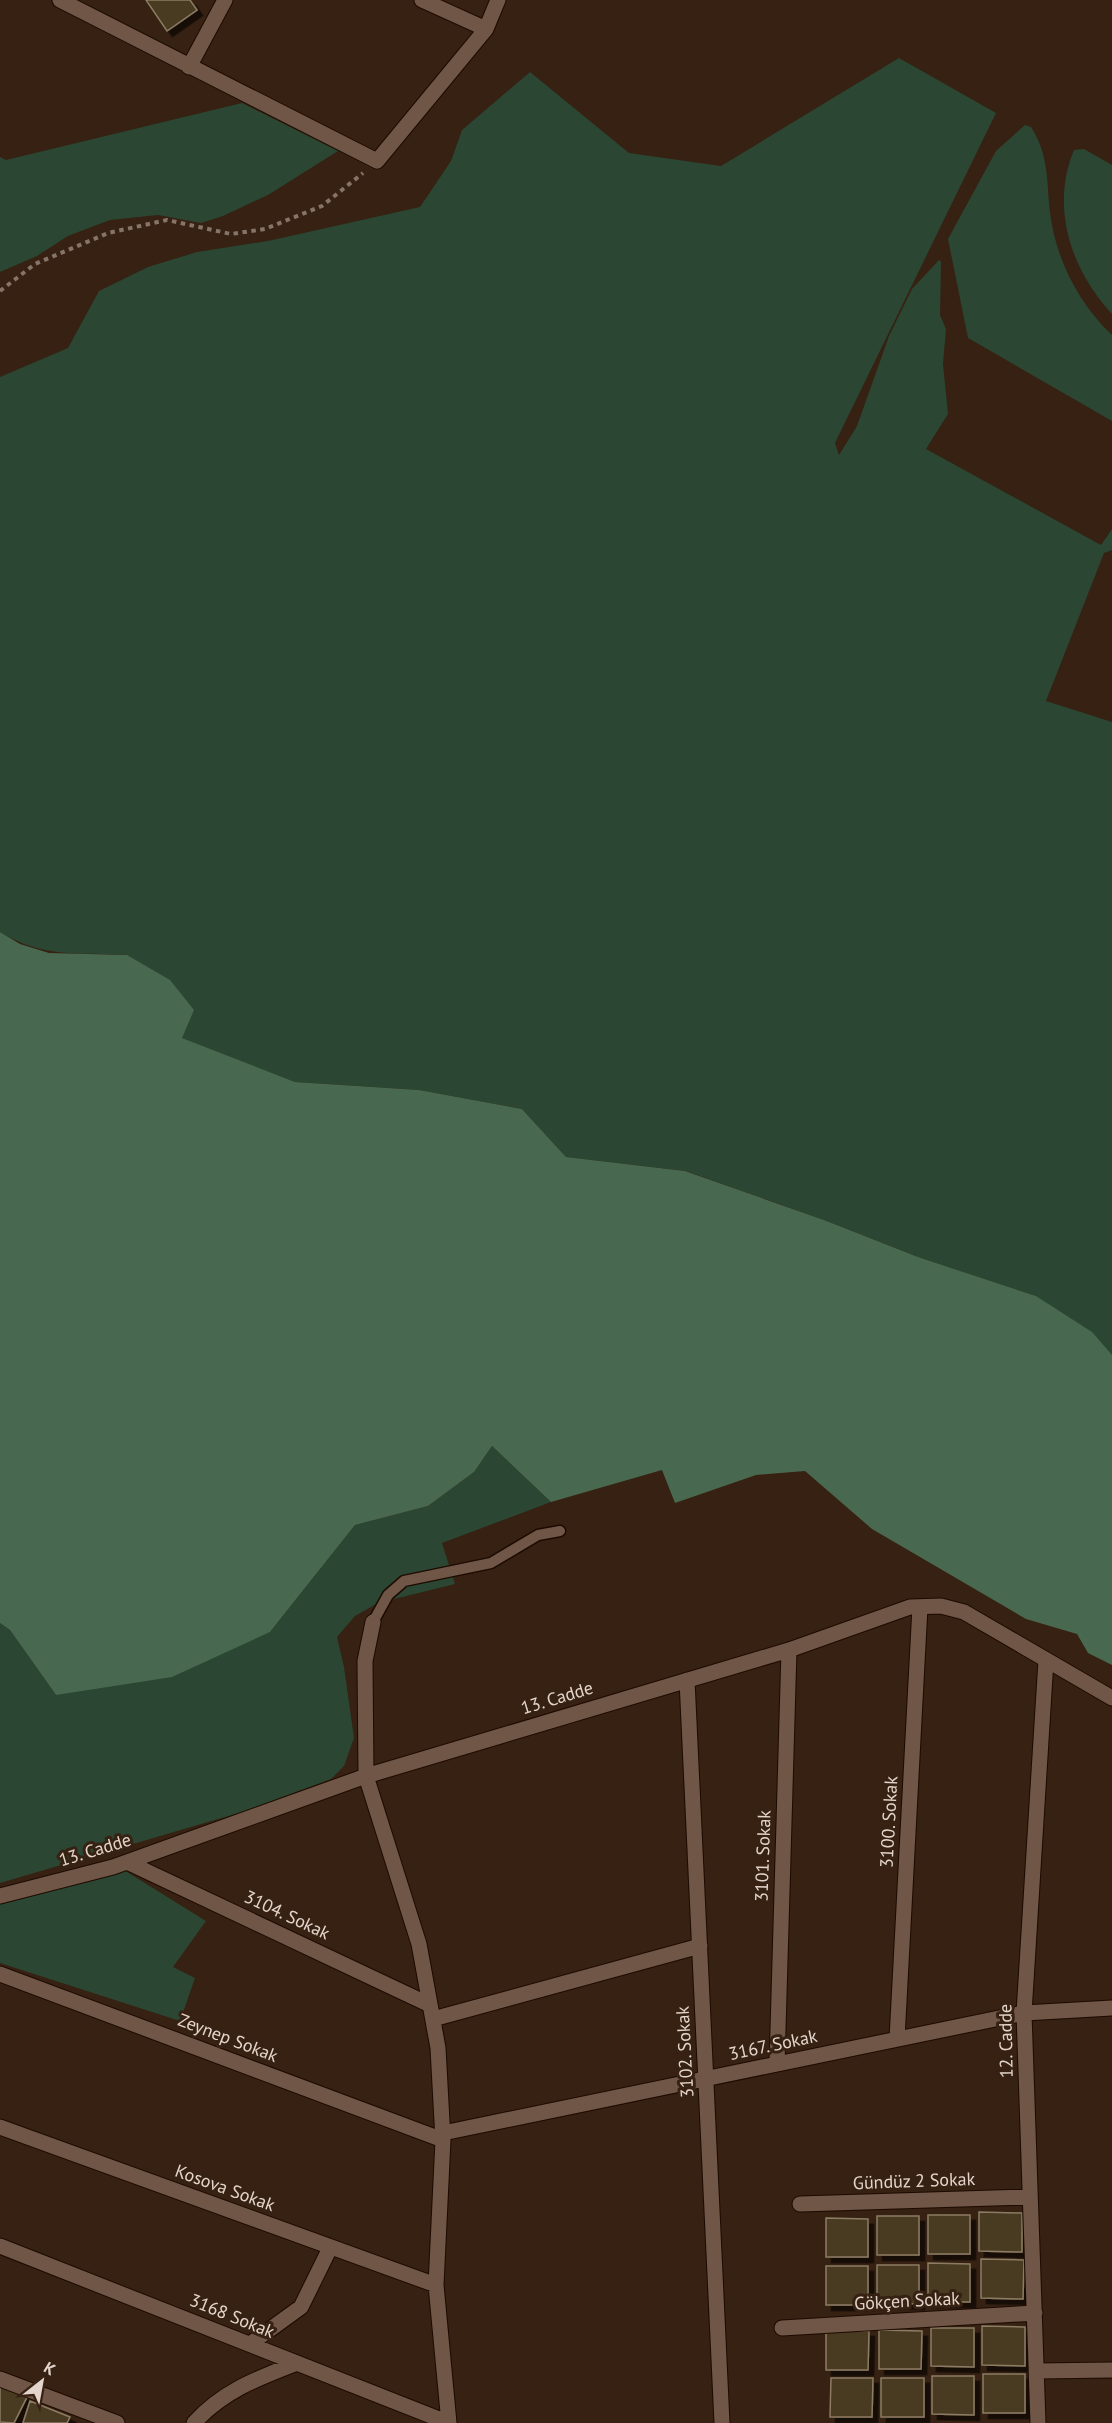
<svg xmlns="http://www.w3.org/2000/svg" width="1112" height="2423" font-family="'PT Sans',sans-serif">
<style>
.green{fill:#2b4632}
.forest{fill:#48694f}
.building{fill:#483a23;stroke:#8c7c63;stroke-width:1.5;filter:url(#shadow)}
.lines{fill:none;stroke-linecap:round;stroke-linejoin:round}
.lane-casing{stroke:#1d0a00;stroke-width:13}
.street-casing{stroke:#1d0a00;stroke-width:17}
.path{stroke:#867468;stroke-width:4;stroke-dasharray:4.5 4.5;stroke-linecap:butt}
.lane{stroke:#6f5646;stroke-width:10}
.street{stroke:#6f5646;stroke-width:15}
.labels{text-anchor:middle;stroke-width:6;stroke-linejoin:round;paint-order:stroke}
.street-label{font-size:18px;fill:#e4d5cc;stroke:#362112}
</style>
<defs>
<filter id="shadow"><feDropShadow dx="5.5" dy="5.5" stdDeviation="0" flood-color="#0009"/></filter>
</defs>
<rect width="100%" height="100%" fill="#362112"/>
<path class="green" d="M899,58L996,113L835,443L839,455L857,426L889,336L912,289L939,260L941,262L940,315L946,329L943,364L948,414L926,449L1101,545L1112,529V550L1104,553L1046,701L1112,722V1356L1036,1296L918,1257L824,1220L686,1171L566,1157L522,1109L419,1090L295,1082L181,1038L127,955C77,952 45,959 0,932V377L68,348L99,291L148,267L197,252L268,241L420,207L451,161L462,130L530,72L629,153L721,166Z
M242,103L338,151L268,195L223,216L201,223L158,215L110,220L68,236L37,256L0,272V157L6,160Z
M1025,125L1031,127C1047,152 1047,175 1049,203C1053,253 1076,301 1112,335V421L968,338L948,239L996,151Z
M1084,149L1112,165V314C1071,270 1050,207 1074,150Z
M492,1446L551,1502L442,1543L455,1584L378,1603L355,1616L337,1637L344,1667L354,1738L344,1766L331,1779L242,1812L0,1883V1623L10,1630L56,1695L270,1632L355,1525L428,1506L474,1472Z
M119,1867L206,1921L173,1967L195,1978L180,2021L0,1963V1901Z"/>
<path class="forest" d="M0,932L20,944L49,953L127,955L170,980L194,1010L182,1038L295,1082L419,1090L522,1109L566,1157L685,1171L824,1220L918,1257L1036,1296L1092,1332L1112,1355V1665L1088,1653L1077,1634L1026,1619L872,1529L805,1471L756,1475L675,1503L662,1470L551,1502L492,1446L474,1472L428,1506L355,1525L270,1632L172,1677L56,1695L10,1630L0,1623Z"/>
<path class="building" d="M146,0H190L197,10L167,31Z
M979,2212L1022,2213V2252L979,2251Z
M928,2215H970V2254H928Z
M877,2216H919V2255H877Z
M826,2218L868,2219V2257H826Z
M981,2259L1024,2260L1023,2299L981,2298Z
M928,2263L970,2264V2302H928Z
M877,2265H919V2304L877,2303Z
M826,2266H868V2305H826Z
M982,2326L1025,2327V2366L982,2365Z
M931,2328H974V2367L931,2366Z
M879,2330L922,2331L921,2369H879Z
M826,2331H869L868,2370H826Z
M983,2374H1025V2413H983Z
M932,2376H974V2415L932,2414Z
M831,2378H873L872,2417H830Z
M881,2378H924V2417H881Z
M0,2385L27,2397L14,2423L0,2422Z
M30,2401L70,2417L67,2423H23Z"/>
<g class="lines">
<defs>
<path id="lane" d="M373,1622L388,1595L404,1581L491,1563L538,1535L560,1531"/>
<path id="street" d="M60,0L377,161L486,29L498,0
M422,0L486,29
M189,67L225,0
M373,1622L365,1661L366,1776L419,1944L438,2048L443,2140L436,2285L449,2423
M687,1680L722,2423
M127,1862L430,2005
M0,1896L113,1867L366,1776L789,1650L910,1607L941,1606L964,1612L1112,1698
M0,1974L443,2140
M433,2019L700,1946
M897,2039L920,1607
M777,2064L789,1650
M0,2127L436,2285
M443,2133L1024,2013L1112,2008
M800,2204L1030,2197
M0,2246L449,2423
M782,2328L1035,2313
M250,2344L301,2307L330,2248
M1036,2371L1112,2370
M0,2379L117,2423
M194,2423C223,2391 258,2378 297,2363
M1038,2423L1024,2013L1046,1660"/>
</defs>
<use href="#lane" class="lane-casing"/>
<use href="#street" class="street-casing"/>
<path class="path" d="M0,291L35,264L108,233L167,220L231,234L265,229L322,206L363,173"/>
<use href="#lane" class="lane"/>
<use href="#street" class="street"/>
</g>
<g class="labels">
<g class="street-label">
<text transform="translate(557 1698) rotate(-17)" y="6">13. Cadde</text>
<text transform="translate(889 1822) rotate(-87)" y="6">3100. Sokak</text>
<text transform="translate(95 1850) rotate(-17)" y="6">13. Cadde</text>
<text transform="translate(763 1856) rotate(-88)" y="6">3101. Sokak</text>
<text transform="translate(287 1915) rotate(25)" y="6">3104. Sokak</text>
<text transform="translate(228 2038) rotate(21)" y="6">Zeynep Sokak</text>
<text transform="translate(1006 2041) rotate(-91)" y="6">12. Cadde</text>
<text transform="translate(773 2045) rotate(-12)" y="6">3167. Sokak</text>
<text transform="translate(685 2052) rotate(-93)" y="6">3102. Sokak</text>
<text transform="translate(914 2181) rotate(-2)" y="6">Gündüz 2 Sokak</text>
<text transform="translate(225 2188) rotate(20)" y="6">Kosova Sokak</text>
<text transform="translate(907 2301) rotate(-3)" y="6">Gökçen Sokak</text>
<text transform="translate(232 2316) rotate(22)" y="6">3168 Sokak</text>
</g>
</g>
<g transform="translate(42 2381) rotate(31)" stroke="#362112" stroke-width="4.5" paint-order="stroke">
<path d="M0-4.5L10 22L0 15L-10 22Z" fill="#e4d5cc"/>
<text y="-9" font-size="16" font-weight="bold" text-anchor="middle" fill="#e4d5cc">K</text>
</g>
</svg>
